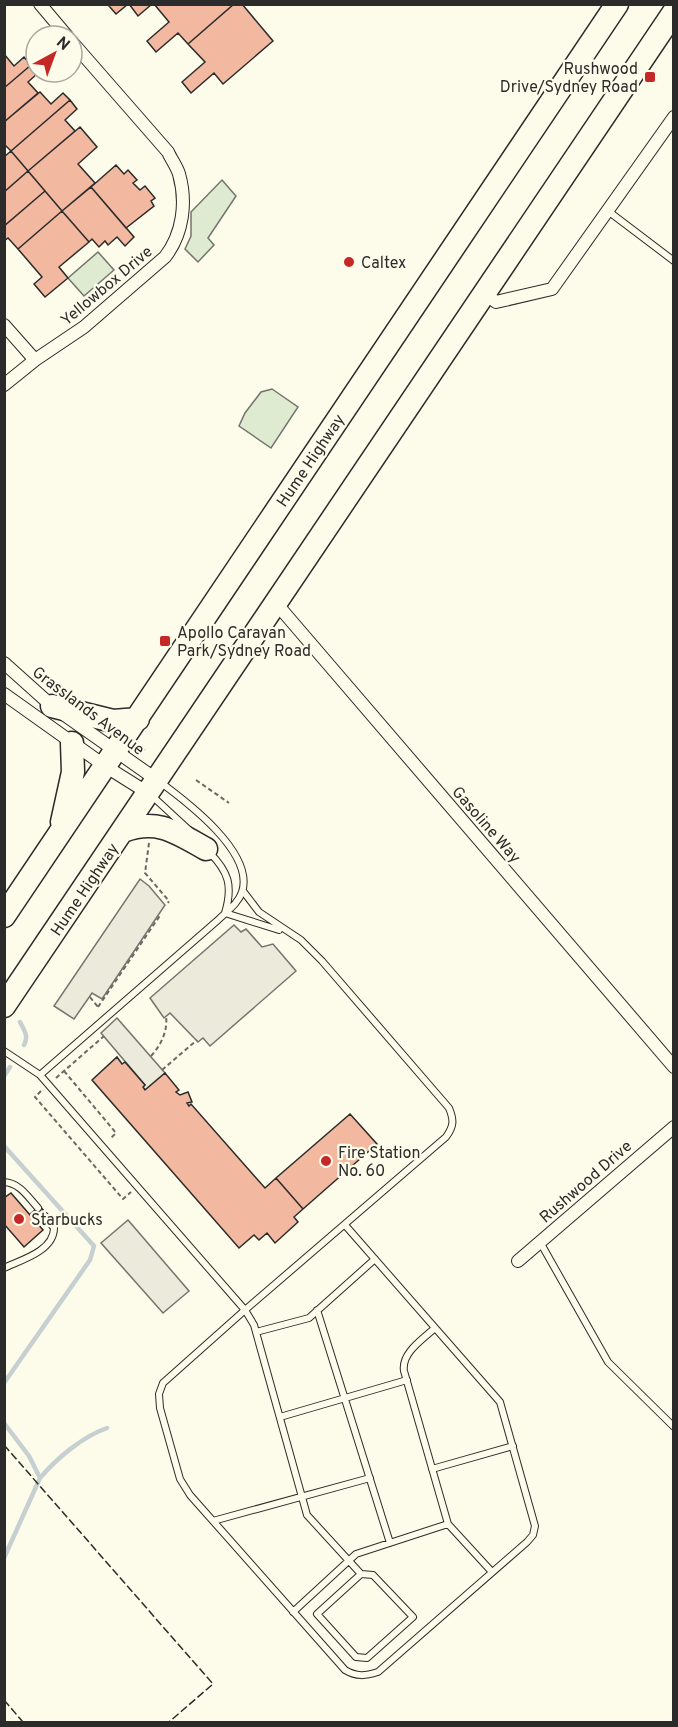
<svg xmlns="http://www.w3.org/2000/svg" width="678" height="1727" font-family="Overpass,sans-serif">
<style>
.green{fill:#deebd1;stroke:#74746e;stroke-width:1.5}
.parking{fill:#eceadb;stroke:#74746e;stroke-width:1.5}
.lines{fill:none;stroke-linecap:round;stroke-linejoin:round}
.stream{stroke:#c7d0d0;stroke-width:4.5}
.building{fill:#f2b8a0;stroke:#2b2b2b;stroke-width:1.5}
.lane-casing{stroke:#2b2b2b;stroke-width:8}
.street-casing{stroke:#2b2b2b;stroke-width:14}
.highway-casing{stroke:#2b2b2b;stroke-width:25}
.path{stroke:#6a6964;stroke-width:2;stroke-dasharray:4.5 3;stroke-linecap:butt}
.lane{stroke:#fdfbea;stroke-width:6}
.street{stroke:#fdfbea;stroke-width:12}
.highway{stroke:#fdfbea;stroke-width:22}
.fence{stroke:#2b2b2b;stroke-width:1.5;stroke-dasharray:8 3;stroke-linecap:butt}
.poi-dot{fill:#c62828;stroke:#fdfbea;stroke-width:2}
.labels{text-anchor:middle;stroke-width:4.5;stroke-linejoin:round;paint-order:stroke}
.poi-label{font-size:16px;fill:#2b2b2b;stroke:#fdfbea;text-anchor:start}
.street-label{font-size:16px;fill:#2b2b2b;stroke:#fdfbea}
</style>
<rect width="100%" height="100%" fill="#fdfbea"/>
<path class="green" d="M222,180L236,196L208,238L214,245L198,262L185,249L191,236V212Z
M98,252L114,270L84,296L68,278Z
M272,389L298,407L271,448L239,426L245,413L261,392Z"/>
<path class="parking" d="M140,879L149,886L165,905L102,999L92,993L74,1019L54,1006Z
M234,925L241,932L246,929L262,947L273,944L296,971L210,1046L203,1038L198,1042L170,1013L164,1018L150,998Z
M117,1018L165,1073L145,1090L143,1087L145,1085L101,1033Z
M128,1220L189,1291L163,1313L101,1243Z"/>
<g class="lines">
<path class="stream" d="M20,1022C24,1030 29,1036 24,1045
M4,1076L10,1067
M4,1146L94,1246L90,1260L4,1383
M4,1423L29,1456L40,1478L4,1558
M40,1478C57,1458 82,1437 107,1428"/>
</g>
<path class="building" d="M111,4H128L116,14L109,6Z
M129,4H152L138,16Z
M154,4H234L188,44L178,33L156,52L147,41L169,22Z
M234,4H242L273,41L223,84L214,73L191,93L182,82L205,62L188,44Z
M4,54L14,66L24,57L31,65L4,88Z
M31,65L38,73L28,82L38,93L4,122V88Z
M40,92L51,104L63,93L70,100L11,151L4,144V122Z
M70,100L77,109L65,120L75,131L28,171L11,151Z
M80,127L97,147L78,164L95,183L62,211L28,171Z
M11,151L28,171L4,192V157Z
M116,165L124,174L128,170L137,180L133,183L140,190L145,186L155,198L151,201L154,206L126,228L91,187Z
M28,171L45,191L4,226V192Z
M91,187L134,237L125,246L117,237L108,245L105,241L99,247L92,239L89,242L62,211Z
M45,191L62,211L18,249L8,238L4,241V226Z
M62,211L89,242L59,267L68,278L45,297L34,284L42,277L18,249Z
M117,1057L122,1064L125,1062L145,1085L143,1087L145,1090L165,1073L179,1090L176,1092L180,1095L188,1092L192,1102L187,1103L189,1106L191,1104L265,1188L276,1178L303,1209L294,1217L298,1222L275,1243L267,1233L259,1240L254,1235L239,1248L92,1080Z
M350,1114L377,1144L303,1209L276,1178Z
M11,1193L43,1230L24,1247L4,1224V1198Z
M40,1206L47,1215L37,1223L30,1214Z"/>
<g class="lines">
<defs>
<path id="lane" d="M608,211L674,261
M160,782C187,802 255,853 242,892C238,904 227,911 218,920L40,1075L245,1310L446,1137C454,1126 454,1120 449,1108L322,961L301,940L259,912L243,891
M151,795L190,831
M209,852C229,872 233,886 225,913
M225,913L279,930
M4,1051L40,1075
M4,1182C20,1183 28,1197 38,1208
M345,1225L500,1402L535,1526L533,1535L527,1542L378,1672C365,1676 357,1677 345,1670L190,1495L180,1479L160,1408L159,1394L163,1383L245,1310L254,1325L307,1515L361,1574
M540,1242L608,1362L674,1427
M4,1268C21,1260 54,1251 54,1228L45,1216
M317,1310L390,1543
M435,1328C423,1339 401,1353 404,1371L448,1524L492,1572
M256,1332L309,1318L375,1259
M280,1417L407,1380
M432,1469L513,1446
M213,1521L370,1478
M361,1574L373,1575L413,1617L367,1658L356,1657L317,1614Z
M293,1612L356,1554L448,1524"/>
<path id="street" d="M40,4L67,36
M484,293L496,302L552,289L674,117
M4,325L35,360
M4,385L35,360L84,327L165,257C183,234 187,202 179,174C177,167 171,159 168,152L72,42
M275,602L674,1067
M4,663L52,706L157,780
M4,694L105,766L148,793
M518,1261L674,1127"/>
<path id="highway" d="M52,706L113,721L138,719
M62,822L73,772L72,743
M123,831C157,818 176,832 206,849
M4,916L617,4
M4,1006L674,12"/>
</defs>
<use href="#lane" class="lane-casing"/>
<use href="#street" class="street-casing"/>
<use href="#highway" class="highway-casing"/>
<path class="path" d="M138,746L145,750
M196,780L229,803
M149,843L145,873L169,901L168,903
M90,997L98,1007
M98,1007L161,914
M151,1056C161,1045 168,1031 166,1016
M162,1070L197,1040
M64,1071L116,1133L110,1139
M56,1078L104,1036
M41,1091L35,1097L123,1199L131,1192"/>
<use href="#lane" class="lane"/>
<use href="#street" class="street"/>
<use href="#highway" class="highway"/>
<path class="fence" d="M4,1445L213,1684L169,1722
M4,1700L23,1722"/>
</g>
<g class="poi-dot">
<rect x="644" y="71" width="12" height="12" rx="3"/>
<circle cx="349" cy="262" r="6"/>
<rect x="159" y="635" width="12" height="12" rx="3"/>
<circle cx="326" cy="1161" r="6"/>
<circle cx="19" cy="1219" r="6"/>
</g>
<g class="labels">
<g class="poi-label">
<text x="638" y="74" text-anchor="end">Rushwood<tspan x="638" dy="18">Drive/Sydney Road</tspan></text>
<text x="361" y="268">Caltex</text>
<text x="177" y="638">Apollo Caravan<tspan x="177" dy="18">Park/Sydney Road</tspan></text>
<text x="338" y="1158">Fire Station<tspan x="338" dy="18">No. 60</tspan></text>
<text x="31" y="1225">Starbucks</text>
</g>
<g class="street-label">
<text transform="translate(106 285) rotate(-40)" y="6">Yellowbox Drive</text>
<text transform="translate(310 460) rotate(-56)" y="6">Hume Highway</text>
<text transform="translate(89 710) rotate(37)" y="6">Grasslands Avenue</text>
<text transform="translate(487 824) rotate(49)" y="6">Gasoline Way</text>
<text transform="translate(84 889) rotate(-56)" y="6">Hume Highway</text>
<text transform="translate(585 1181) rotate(-41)" y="6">Rushwood Drive</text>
</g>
</g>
<rect width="678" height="1727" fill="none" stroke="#2b2b2b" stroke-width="12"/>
<g transform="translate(54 54) rotate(41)"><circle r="28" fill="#fdfbea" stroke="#a9a89e" stroke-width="1.5"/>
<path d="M0-4.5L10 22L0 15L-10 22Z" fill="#c62828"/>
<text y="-9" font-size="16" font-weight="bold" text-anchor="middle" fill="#2b2b2b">N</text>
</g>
</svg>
